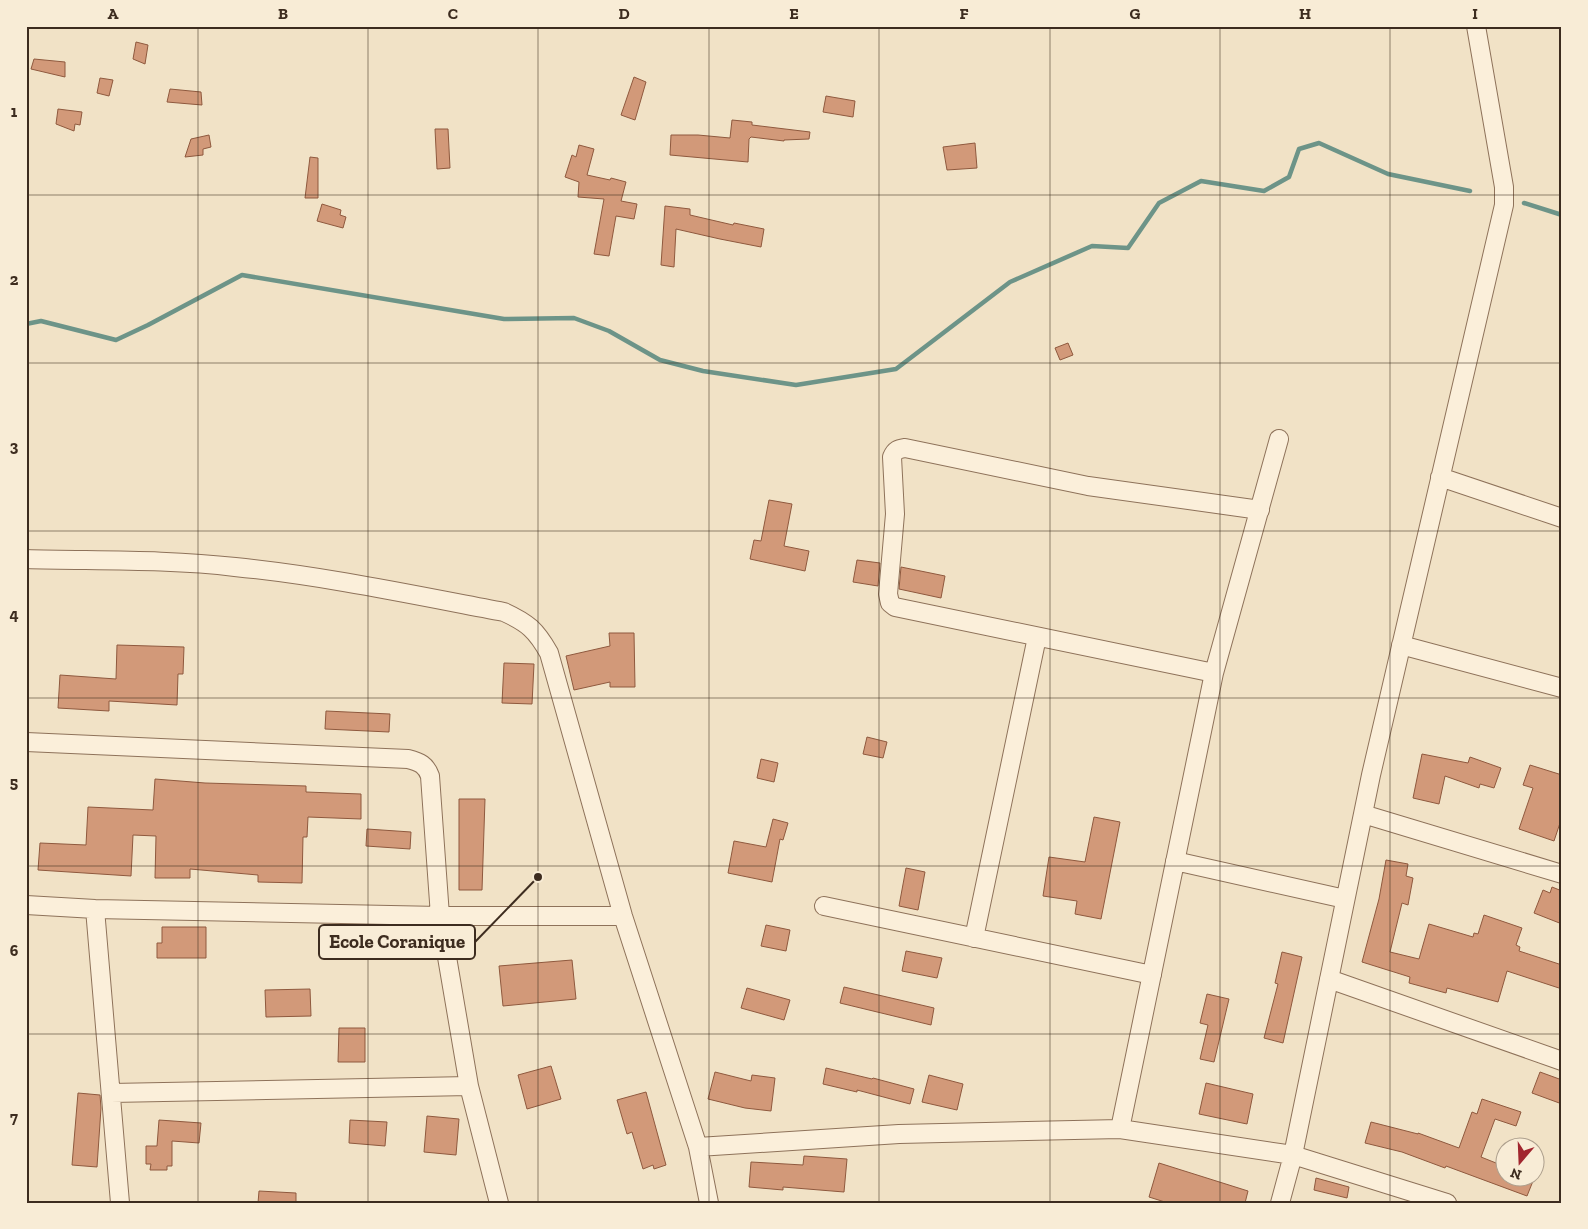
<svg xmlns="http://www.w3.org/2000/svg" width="1588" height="1229" font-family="'Zilla Slab',serif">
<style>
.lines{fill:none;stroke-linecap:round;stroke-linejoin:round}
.stream{stroke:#6d9488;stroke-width:4.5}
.building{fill:#d29979;stroke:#8f593e}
.minor-casing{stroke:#8e725a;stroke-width:20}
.minor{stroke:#fbefda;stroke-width:18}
.grid{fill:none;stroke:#3d2c1f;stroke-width:1;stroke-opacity:0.55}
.leader{fill:none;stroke:#3d2c1f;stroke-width:2}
.callout-dot{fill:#3d2c1f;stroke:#f8ecd6;stroke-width:2}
.callout{fill:#f8ecd6;stroke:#3d2c1f;stroke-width:2}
.callout-label{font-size:19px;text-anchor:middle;font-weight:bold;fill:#3d2c1f}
.neatline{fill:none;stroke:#3d2c1f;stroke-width:2}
.grid-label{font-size:16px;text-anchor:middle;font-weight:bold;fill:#3d2c1f}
</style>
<rect width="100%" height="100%" fill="#f1e2c6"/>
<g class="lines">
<path class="stream" d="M1524,203L1562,215
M26,324L41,321L116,340L148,325L242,275L504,319L574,318L609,331L660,360L703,371L796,385L896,369L1010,282L1092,246L1128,248L1159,203L1201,181L1264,191L1289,177L1299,149L1319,143L1388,174L1470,191"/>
</g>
<path class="building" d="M136,42L148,45L145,64L133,59Z
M34,59L65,62V77L31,69Z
M634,77L646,82L635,120L621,115Z
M100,78L113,80L109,96L97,93Z
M170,89L201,92L202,105L167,102Z
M826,96L855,101L853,117L823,112Z
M58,109L82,112L80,125L75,124L74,131L56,124Z
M732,120L752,122V125L810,132L809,139L784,140V141L751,137L749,139L748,162L670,155L671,135H698L730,138Z
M435,129H448L450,168L437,169Z
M209,135L211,147L203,149V155L185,157L191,139Z
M975,143L977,168L947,170L943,147Z
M579,145L594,149L587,175L610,180L611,178L626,182L621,201L637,204L634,219L616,216L609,256L594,254L604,199L578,197L579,182L565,177L572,155L576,157Z
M310,157L318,158V198H305Z
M322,204L341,210L340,215L346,217L343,228L317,221Z
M665,206L690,209V215L733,225L734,223L764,229L761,247L720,239L676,229L674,267L661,265Z
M1068,343L1073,355L1060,360L1055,348Z
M769,500L792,504L784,546L809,551L805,571L750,559L754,540L761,541Z
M857,560L880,563L878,586L853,582Z
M901,567L945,576L941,598L899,589Z
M609,633H634L635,687H610V682L574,690L566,656L610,646Z
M117,645L184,647L183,674H178L177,705L109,701V711L58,708L60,675L116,679Z
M504,663L534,664L532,704L502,703Z
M326,711L390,714L389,732L325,729Z
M867,737L887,742L883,758L863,754Z
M1422,754L1468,763L1470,757L1501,768L1494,788L1480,784L1479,788L1445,776L1439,804L1413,798Z
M761,759L778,763L774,782L757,778Z
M1530,765L1562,775V817L1554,841L1519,829L1533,788L1523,785Z
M155,779L205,783L306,786V792L361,794V819L308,817L307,837H303L302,883L258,882V875L190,869V878H155L156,836L133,835L131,876L38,870L40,843L86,845L88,807L153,810Z
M459,799H485L482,890H459Z
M1094,817L1120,822L1101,919L1075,914L1077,901L1043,896L1049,857L1085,862Z
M773,819L788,823L783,840L780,839L772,882L728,873L734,841L766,847Z
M367,829L411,832L410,849L366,846Z
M1386,860L1408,864L1406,876L1413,878L1408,905L1402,903L1390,952L1419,959L1429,924L1473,937L1474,933L1478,934L1484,915L1522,928L1516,945L1520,947L1519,951L1562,965V989L1507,971L1498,1002L1447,988L1446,993L1409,983L1410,977L1362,962L1379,899Z
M906,868L925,872L918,910L899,906Z
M1552,887L1562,891V924L1534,913L1543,890L1550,893Z
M766,925L790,930L786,951L761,946Z
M162,927H206V958H157V943H162Z
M906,951L942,958L937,978L902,971Z
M1282,952L1302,957L1283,1043L1264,1038L1278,984L1275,983Z
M572,960L576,999L503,1006L499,966Z
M844,987L934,1008L931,1025L840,1003Z
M747,988L790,1000L784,1020L741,1008Z
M310,989L311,1016L266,1017L265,990Z
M1207,994L1229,999L1214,1062L1200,1059L1208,1025L1200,1023Z
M339,1028H365V1062H338Z
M551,1066L561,1099L527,1109L518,1075Z
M826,1068L872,1079L873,1078L914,1089L910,1104L857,1090V1092L823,1084Z
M715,1072L751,1081L752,1075L775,1078L771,1111L745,1108L708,1099Z
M1540,1072L1562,1080V1104L1532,1093Z
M929,1075L963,1084L957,1110L922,1102Z
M1206,1083L1253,1094L1247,1124L1199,1114Z
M646,1092L666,1165L654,1169L653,1165L643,1169L632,1132L627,1134L617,1100Z
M78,1093L100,1095L101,1108L97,1167L72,1165Z
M1482,1099L1521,1112L1516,1126L1495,1119L1481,1157L1506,1167V1176H1535L1527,1196L1446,1166L1445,1168L1402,1152L1365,1143L1371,1122L1418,1134V1133L1459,1148L1472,1112L1477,1114Z
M427,1116L459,1119L456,1155L424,1152Z
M159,1120L201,1123L199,1143L172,1141V1166H167V1170H150L151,1164H146V1146H157Z
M350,1120L387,1122L385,1146L349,1143Z
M804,1156L847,1159L844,1192L783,1187V1190L749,1187L751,1162L803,1165Z
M1159,1163L1248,1191L1245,1203H1168L1149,1197Z
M1316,1178L1349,1187L1347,1198L1314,1190Z
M259,1191L296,1193V1203H258Z"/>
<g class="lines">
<defs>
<path id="minor" d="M1440,477L1562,518
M26,559C94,561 167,559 235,567C325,576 414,595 504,612C528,623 536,630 549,653L623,916L698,1147L709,1203
M1401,645L1562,688
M1214,673L895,607L890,603L888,594L895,514L892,457C895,450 898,449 905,448L1088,486L1260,510
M26,742L408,759C420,762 426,765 430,776L440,916L469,1086L499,1203
M1363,814L1562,874
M1175,861L1345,899
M26,905L95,909L440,916H623
M824,906L1152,975
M95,909L120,1203
M974,938L1037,637
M1329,979L1562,1061
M111,1093L469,1086
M1120,1129L1214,673L1279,439
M698,1147L899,1134L1120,1129L1293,1155L1447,1203
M1280,1203L1293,1155L1371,775L1504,205V187L1476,26"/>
</defs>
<use href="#minor" class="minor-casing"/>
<use href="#minor" class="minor"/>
</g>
<path class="grid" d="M198,26V1203M368,26V1203M538,26V1203M709,26V1203M879,26V1203M1050,26V1203M1220,26V1203M1390,26V1203M26,195H1562M26,363H1562M26,531H1562M26,698H1562M26,866H1562M26,1034H1562"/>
<path class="leader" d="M538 877L475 942"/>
<circle class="callout-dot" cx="538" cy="877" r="5"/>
<rect class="callout" x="319" y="925" width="156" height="34" rx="5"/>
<g class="callout-label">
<text x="397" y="948">Ecole Coranique</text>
</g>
<rect width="1588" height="1229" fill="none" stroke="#f8ecd6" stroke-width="55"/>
<g transform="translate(1520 1162) rotate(199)"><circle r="24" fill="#f8ecd6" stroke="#ad9f8d"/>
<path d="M0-4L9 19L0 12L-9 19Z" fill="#a1262e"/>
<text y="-8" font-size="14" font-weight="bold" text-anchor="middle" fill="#3d2c1f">N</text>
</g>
<rect x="28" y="28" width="1532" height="1174" class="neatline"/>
<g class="grid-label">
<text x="113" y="19">A</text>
<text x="283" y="19">B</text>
<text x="453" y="19">C</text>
<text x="624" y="19">D</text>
<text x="794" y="19">E</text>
<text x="964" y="19">F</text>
<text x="1135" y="19">G</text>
<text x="1305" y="19">H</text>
<text x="1475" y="19">I</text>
<text x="14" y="117">1</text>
<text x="14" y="285">2</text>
<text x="14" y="452">3</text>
<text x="14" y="620">4</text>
<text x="14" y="788">5</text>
<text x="14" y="956">6</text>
<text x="14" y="1123">7</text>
</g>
</svg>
